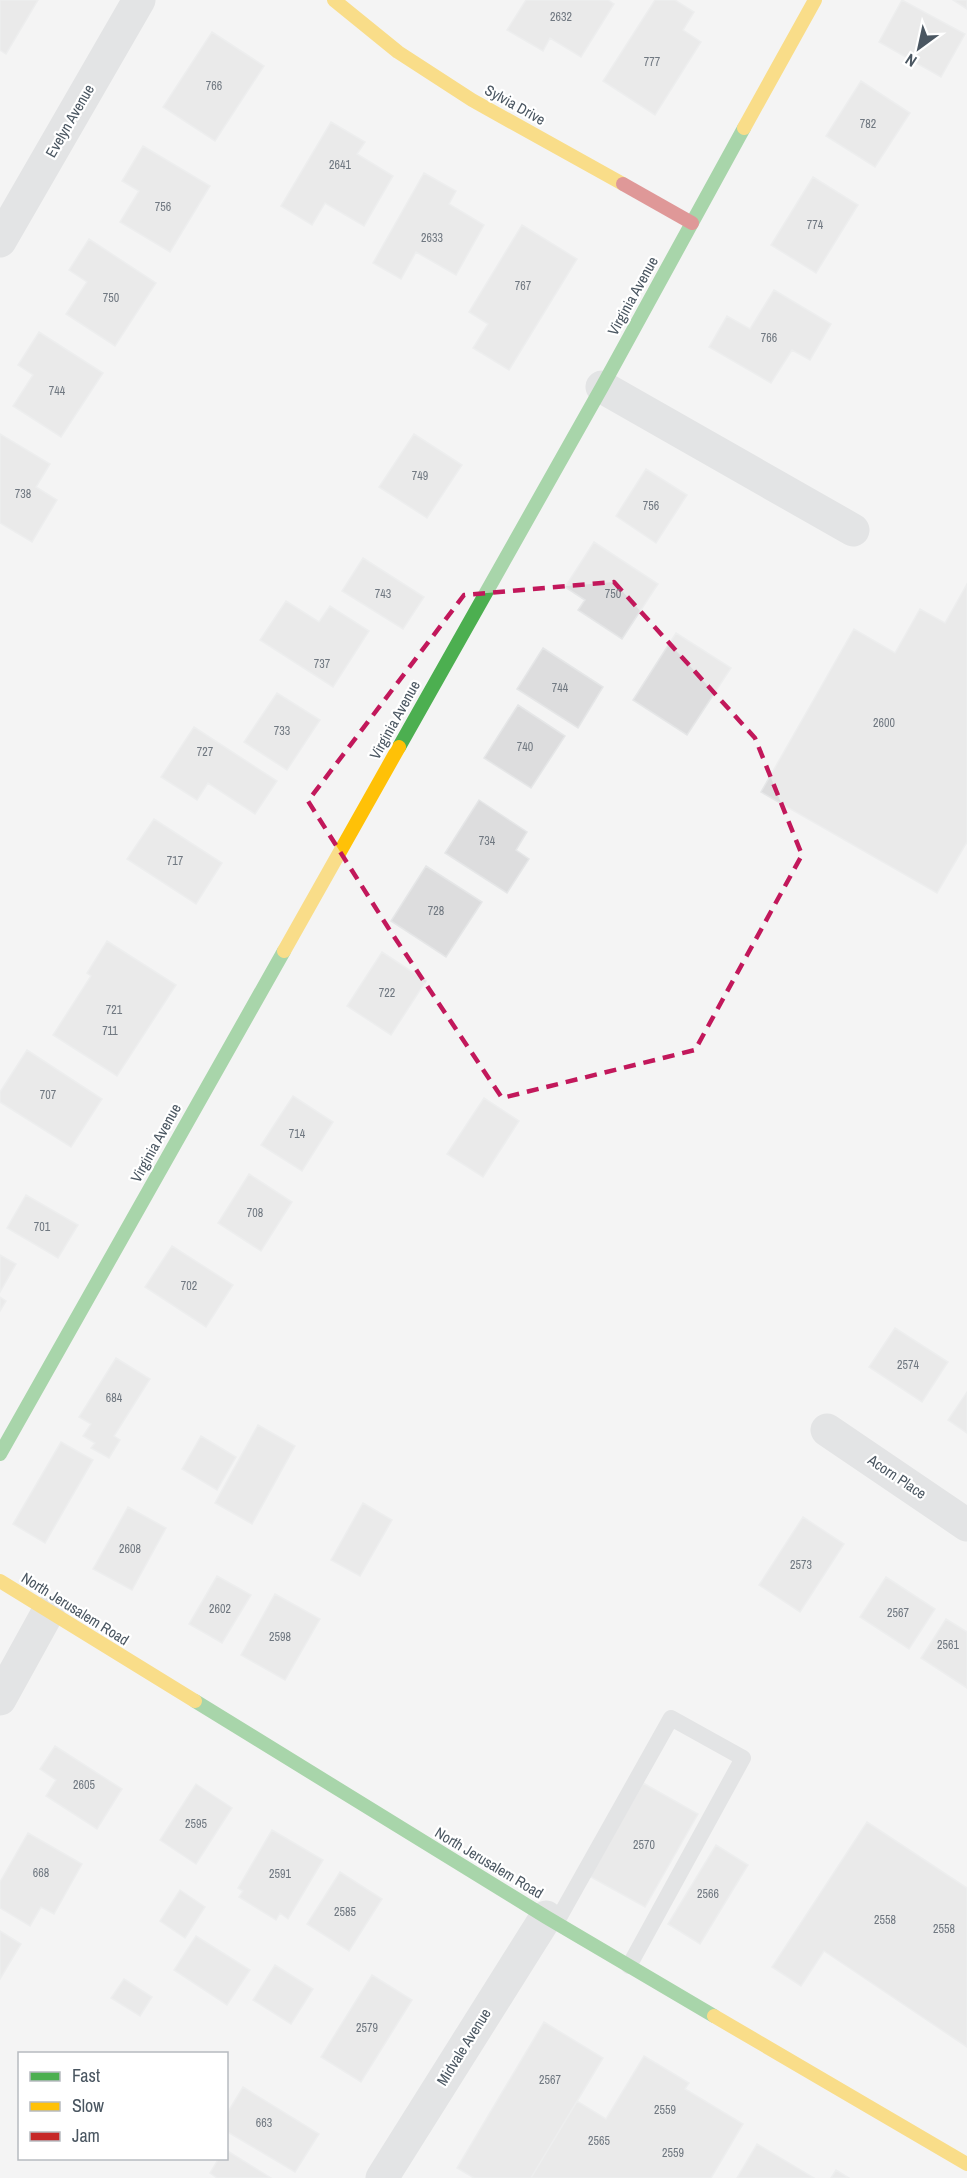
<svg xmlns="http://www.w3.org/2000/svg" width="967" height="2178" font-family="'Archivo Narrow',sans-serif">
<style>
.building{fill:#ddddde;stroke:#e5e6e7;stroke-width:1.5}
.lines{fill:none;stroke-linecap:round;stroke-linejoin:round}
.lane{stroke:#ced0d2;stroke-width:16}
.street{stroke:#ced0d2;stroke-width:33}
.fast{stroke:#4caf50;stroke-width:14}
.slow{stroke:#ffc107;stroke-width:14}
.jam{stroke:#c62828;stroke-width:14}
.marked{fill:none;stroke:#c2185b;stroke-width:4.5;stroke-dasharray:12 8;stroke-linejoin:round}
.labels{text-anchor:middle;stroke-width:4.5;stroke-linejoin:round;paint-order:stroke}
.number-label{font-size:12px;fill:#707881}
.street-label{font-size:15px;fill:#4a5661;stroke:#fff}
</style>
<rect width="100%" height="100%" fill="#f4f4f4"/>
<path class="building" d="M0,0H38L6,54L0,50Z
M526,0H608L614,4L581,57L550,38L543,51L507,30Z
M655,0H675L694,12L683,30L701,42L655,115L603,81Z
M902,0L965,34L941,77L879,42Z
M953,0H967V9Z
M212,32L264,66L215,141L163,107Z
M861,81L910,113L875,167L826,136Z
M331,122L365,142L357,154L393,176L364,226L325,203L312,225L281,206Z
M143,146L210,186L170,252L120,222L139,191L122,181Z
M424,173L456,191L449,204L484,225L456,275L416,252L401,279L373,263Z
M813,177L858,205L816,273L771,245Z
M522,225L577,259L509,370L473,348L488,324L469,312Z
M89,239L156,283L115,346L66,314L87,282L69,270Z
M774,290L831,324L810,360L792,350L771,383L709,347L727,316L750,329Z
M39,332L103,373L61,437L13,406L33,375L18,365Z
M0,434L50,464L36,487L57,500L32,542L0,523Z
M414,434L462,465L427,518L379,487Z
M646,469L687,495L656,543L616,516Z
M594,542L658,584L622,639L578,610L585,600L565,587Z
M363,558L424,597L403,629L342,591Z
M967,584V842L937,893L761,792L854,629L895,653L920,609L945,623Z
M286,601L319,622L330,606L369,631L333,687L260,640Z
M676,633L731,668L687,735L633,700Z
M543,648L603,687L578,728L517,689Z
M277,693L320,720L287,770L244,742Z
M518,705L565,736L531,788L484,758Z
M194,727L277,781L255,814L208,783L197,800L161,777Z
M479,800L527,832L516,850L529,859L507,893L445,853Z
M154,819L222,863L196,904L127,859Z
M426,866L482,902L446,957L391,921Z
M107,941L176,985L117,1076L53,1035L91,976L87,973Z
M382,952L426,981L391,1035L347,1006Z
M27,1050L102,1099L71,1147L0,1102V1092Z
M293,1096L333,1122L302,1171L261,1145Z
M484,1098L519,1121L483,1177L447,1154Z
M249,1174L292,1202L261,1251L218,1223Z
M26,1195L78,1225L58,1258L7,1228Z
M172,1246L233,1285L206,1327L145,1287Z
M0,1255L16,1264L0,1292Z
M0,1297L6,1301L0,1311Z
M895,1328L948,1362L922,1402L869,1367Z
M116,1358L150,1379L114,1436L120,1440L109,1458L91,1448L95,1443L83,1436L91,1424L79,1417Z
M967,1392V1433L948,1420Z
M258,1425L295,1446L252,1524L215,1503Z
M201,1436L236,1457L217,1490L182,1469Z
M61,1442L93,1460L45,1543L13,1524Z
M363,1503L392,1520L360,1576L331,1560Z
M128,1507L166,1528L132,1590L93,1569Z
M803,1517L844,1544L800,1612L759,1585Z
M217,1576L251,1595L222,1643L189,1624Z
M886,1577L935,1609L909,1649L860,1617Z
M275,1594L320,1619L285,1680L241,1655Z
M946,1619L967,1632V1688L921,1658Z
M55,1746L122,1789L97,1829L46,1796L56,1780L40,1769Z
M643,1783L698,1814L645,1907L589,1876Z
M196,1784L232,1808L196,1864L160,1840Z
M867,1822L967,1888V2047L824,1951L801,1986L772,1967Z
M272,1830L323,1860L288,1919L280,1913L276,1920L239,1897L243,1891L238,1888Z
M28,1833L82,1864L54,1914L41,1907L30,1926L0,1908V1882Z
M716,1845L748,1865L700,1944L668,1924Z
M340,1872L382,1899L349,1951L307,1924Z
M180,1890L205,1907L185,1938L160,1921Z
M0,1931L21,1944L0,1979Z
M196,1936L250,1970L227,2005L174,1970Z
M275,1965L313,1989L291,2024L253,2000Z
M372,1975L412,2000L361,2082L321,2057Z
M124,1979L152,1997L140,2016L111,1998Z
M544,2022L603,2058L531,2178H474L457,2168Z
M644,2056L689,2083L685,2089L743,2124L711,2178H531L577,2101L606,2119Z
M243,2087L319,2134L295,2172L226,2131V2115Z
M757,2144L814,2178H737Z
M226,2150L271,2178H217L210,2173L219,2158H226Z
M836,2170L849,2178H831Z"/>
<g class="lines">
<path class="lane" d="M556,1923L671,1718L743,1758L629,1966"/>
<path class="street" d="M0,241L139,0
M602,387L853,530
M827,1430L967,1525
M0,1699L48,1612
M382,2178L546,1917"/>
<path class="fast" d="M399,747L602,387L744,128
M0,1454L284,951
M195,1701L546,1917L714,2016"/>
<path class="slow" d="M334,0L398,52L472,100L623,184
M744,128L815,0
M284,951L399,747
M0,1581L195,1701
M714,2016L967,2164"/>
<path class="jam" d="M623,184L692,223"/>
</g>
<path d="M0 0H967V2178H0ZM614,582L755,738L802,855L695,1050L502,1098L389,929L308,801L464,595Z" fill="#f4f4f4" fill-opacity=".55" fill-rule="evenodd"/>
<path class="marked" d="M614,582L755,738L802,855L695,1050L502,1098L389,929L308,801L464,595Z"/>
<g class="labels">
<g class="number-label">
<text x="561" y="21">2632</text>
<text x="652" y="66">777</text>
<text x="214" y="90">766</text>
<text x="868" y="128">782</text>
<text x="340" y="169">2641</text>
<text x="163" y="211">756</text>
<text x="815" y="229">774</text>
<text x="432" y="242">2633</text>
<text x="523" y="290">767</text>
<text x="111" y="302">750</text>
<text x="769" y="342">766</text>
<text x="57" y="395">744</text>
<text x="420" y="480">749</text>
<text x="23" y="498">738</text>
<text x="651" y="510">756</text>
<text x="383" y="598">743</text>
<text x="613" y="598">750</text>
<text x="322" y="668">737</text>
<text x="560" y="692">744</text>
<text x="884" y="727">2600</text>
<text x="282" y="735">733</text>
<text x="525" y="751">740</text>
<text x="205" y="756">727</text>
<text x="487" y="845">734</text>
<text x="175" y="865">717</text>
<text x="436" y="915">728</text>
<text x="387" y="997">722</text>
<text x="114" y="1014">721</text>
<text x="110" y="1035">711</text>
<text x="48" y="1099">707</text>
<text x="297" y="1138">714</text>
<text x="255" y="1217">708</text>
<text x="42" y="1231">701</text>
<text x="189" y="1290">702</text>
<text x="908" y="1369">2574</text>
<text x="114" y="1402">684</text>
<text x="130" y="1553">2608</text>
<text x="801" y="1569">2573</text>
<text x="220" y="1613">2602</text>
<text x="898" y="1617">2567</text>
<text x="280" y="1641">2598</text>
<text x="948" y="1649">2561</text>
<text x="84" y="1789">2605</text>
<text x="196" y="1828">2595</text>
<text x="644" y="1849">2570</text>
<text x="41" y="1877">668</text>
<text x="280" y="1878">2591</text>
<text x="708" y="1898">2566</text>
<text x="345" y="1916">2585</text>
<text x="885" y="1924">2558</text>
<text x="944" y="1933">2558</text>
<text x="367" y="2032">2579</text>
<text x="550" y="2084">2567</text>
<text x="665" y="2114">2559</text>
<text x="264" y="2127">663</text>
<text x="599" y="2145">2565</text>
<text x="673" y="2157">2559</text>
</g>
<g class="street-label">
<text transform="translate(515 105) rotate(29)" y="5">Sylvia Drive</text>
<text transform="translate(70 121) rotate(-60)" y="5">Evelyn Avenue</text>
<text transform="translate(633 296) rotate(-61)" y="5">Virginia Avenue</text>
<text transform="translate(395 720) rotate(-61)" y="5">Virginia Avenue</text>
<text transform="translate(156 1143) rotate(-61)" y="5">Virginia Avenue</text>
<text transform="translate(897 1477) rotate(34)" y="5">Acorn Place</text>
<text transform="translate(75 1609) rotate(32)" y="5">North Jerusalem Road</text>
<text transform="translate(489 1863) rotate(31)" y="5">North Jerusalem Road</text>
<text transform="translate(464 2047) rotate(-58)" y="5">Midvale Avenue</text>
</g>
</g>
<rect x="18" y="2052" width="210" height="108" fill="#ffffff" stroke="#b7bbc0" stroke-width="1.5"/>
<rect x="30" y="2072" width="30" height="9" fill="#4caf50" stroke="#b7bbc0" stroke-width="1.5"/>
<text x="72" y="2082" font-size="18" fill="#4a5661">Fast</text>
<rect x="30" y="2102" width="30" height="9" fill="#ffc107" stroke="#b7bbc0" stroke-width="1.5"/>
<text x="72" y="2112" font-size="18" fill="#4a5661">Slow</text>
<rect x="30" y="2132" width="30" height="9" fill="#c62828" stroke="#b7bbc0" stroke-width="1.5"/>
<text x="72" y="2142" font-size="18" fill="#4a5661">Jam</text>
<g transform="translate(919 48) rotate(213)" stroke="#ffffff" stroke-width="4.5" paint-order="stroke">
<path d="M0-4.5L10 22L0 15L-10 22Z" fill="#4a5661"/>
<text y="-9" font-size="16" font-weight="bold" text-anchor="middle" fill="#4a5661">N</text>
</g>
</svg>
